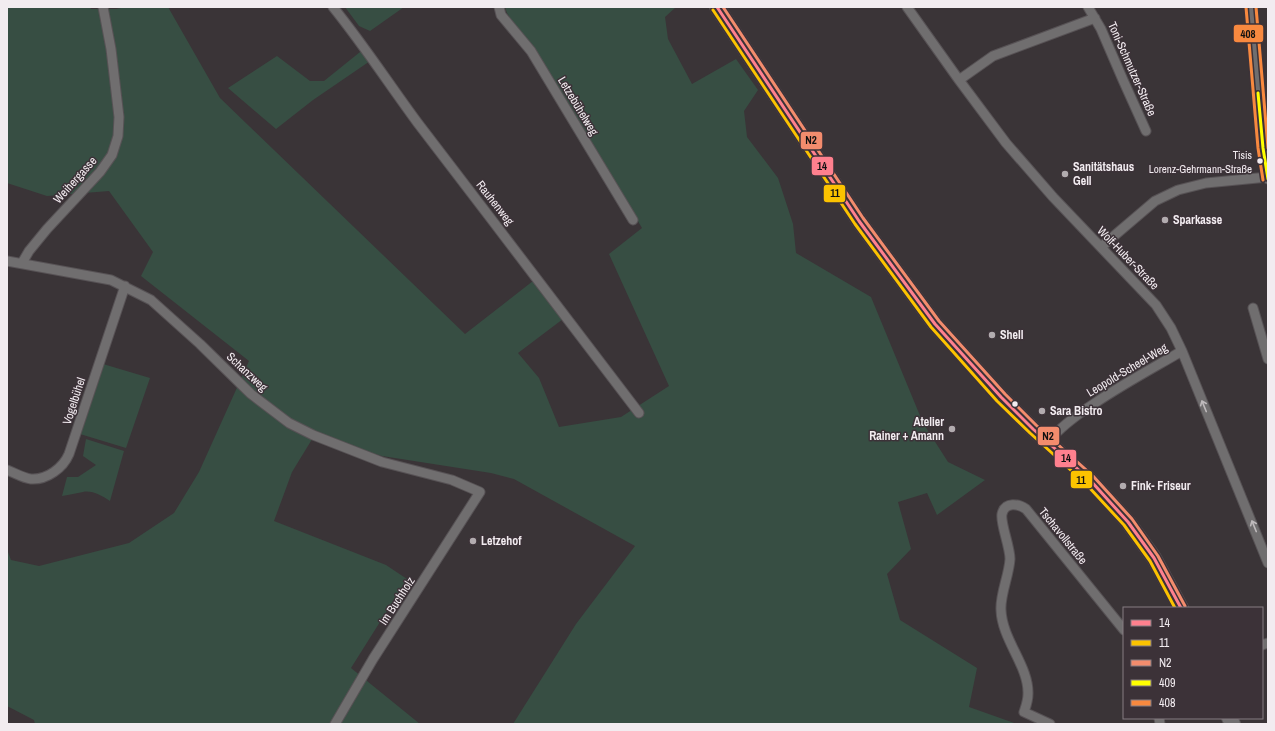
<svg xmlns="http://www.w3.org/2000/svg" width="1275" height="731" font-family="'Archivo Narrow',sans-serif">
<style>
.green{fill:#374e43}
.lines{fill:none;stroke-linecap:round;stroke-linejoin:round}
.street-casing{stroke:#575255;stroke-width:11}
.primary-casing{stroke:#575255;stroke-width:16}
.street{stroke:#706e6f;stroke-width:9}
.primary{stroke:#716e70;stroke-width:14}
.bus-1-casing{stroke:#3c3238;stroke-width:6}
.bus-2-casing{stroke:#3c3238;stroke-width:6}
.bus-3-casing{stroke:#3c3238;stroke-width:6}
.bus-4-casing{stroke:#3c3238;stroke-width:6}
.bus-5-casing{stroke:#3c3238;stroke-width:6}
.bus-6-casing{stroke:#3c3238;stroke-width:6}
.bus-1{stroke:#ff808e;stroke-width:3}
.bus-2{stroke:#fcc300;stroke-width:3}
.bus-3{stroke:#f38c6d;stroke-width:3}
.bus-4{stroke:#ff0;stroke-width:3}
.bus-5{stroke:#f8893f;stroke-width:3}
.bus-6{stroke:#f8893f;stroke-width:3}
.oneway{stroke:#bebabc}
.bus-dot{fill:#f2ecf0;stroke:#3c3238;stroke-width:1.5}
.poi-dot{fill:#b2acaf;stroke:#3c3238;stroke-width:1.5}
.labels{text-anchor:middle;stroke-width:3;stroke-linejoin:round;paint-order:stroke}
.bus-label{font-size:11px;fill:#f2ecf0;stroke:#3c3238;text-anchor:end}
.street-label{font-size:12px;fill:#f2ecf0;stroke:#3c3238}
.poi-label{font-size:12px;font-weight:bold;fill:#f2ecf0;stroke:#3c3238;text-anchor:start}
.line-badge{stroke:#3c3238;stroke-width:1.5}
.pale-badge-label{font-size:11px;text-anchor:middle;font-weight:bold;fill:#111}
</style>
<rect width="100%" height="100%" fill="#3a3437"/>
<path class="green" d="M7,7H90L91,9H116L126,7H168L220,98L465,334L533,281L563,319L518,353L539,378L559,427L621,417L669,386L609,254L642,228L623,196L507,13L505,7H676L665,17L668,39L692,84L736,59L758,90L744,111L747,137L778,178L793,224L796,253L871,297L923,423L948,462L985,480L937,515L927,493L898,502L911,549L887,574L900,620L977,668L969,707L1017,724H513L576,624L635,546L514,479L491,473L382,456L314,436L292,472L274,521L386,565L407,579L351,668L420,724H35L34,720L7,706V552H8L11,560L39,566L129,543L174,513L199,472L249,361L141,276L153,252L109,191L47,196L7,183Z
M345,7H404L370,31L359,26Z
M365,48L373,59L313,100L276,129L228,88L277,56L310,81H324Z
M103,364L150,378L126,448L80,434Z
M86,439L124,451L110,501C102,496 92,490 83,492C76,493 70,495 62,496L67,477H78L96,465L83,456Z"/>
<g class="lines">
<defs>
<path id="street" d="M333,7C363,44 389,84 417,122C491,219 565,315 639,413
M499,7L501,15L531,51L633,220
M907,7L959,80L1006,143L1053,197L1156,305L1171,328L1182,351L1268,563
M1088,7L1101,29L1123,80L1146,131
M1251,7L1263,148L1268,179
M959,80L993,56L1095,18
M1101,247L1155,201L1178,190L1206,183L1268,177
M7,261L111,280L151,300L200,344L251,394L289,423L313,435L382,462L452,480L480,492L373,659L335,724
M22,263L29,251L47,229L100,172L112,155L118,136L119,117L111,49L103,7
M1253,308L1268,359
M1048,442C1061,426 1078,414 1095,403C1123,384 1153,368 1182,351
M7,470C15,473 23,478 31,479C47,480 63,468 69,454L125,286
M1262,645L1268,643
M1159,718L1160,724
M1050,724L1024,712C1026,706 1028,701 1028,694C1029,666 1002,640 1001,610C1000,594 1009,576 1010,559C1010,546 1000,523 1002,514C1005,501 1019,504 1026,509L1124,630"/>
<path id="primary" d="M717,7L859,221L935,324L1001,397L1033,429L1090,480L1128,522L1154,558L1181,608
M1229,718L1233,724"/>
</defs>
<use href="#street" class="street-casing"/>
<use href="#primary" class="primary-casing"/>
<use href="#street" class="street"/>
<use href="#primary" class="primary"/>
<defs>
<path id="bus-1" d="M717,7L859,221L935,324L1001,397L1033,429L1090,480L1128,522L1154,558L1181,608"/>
<path id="bus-2" d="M713,10L855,224L931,327L997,401L1030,433L1086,484L1124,525L1150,561L1175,608"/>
<path id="bus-3" d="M723,7L863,218L939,321L1005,394L1036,425L1093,476L1132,519L1158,556L1185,606"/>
<path id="bus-4" d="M1258,93L1263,148L1268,179"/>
<path id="bus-5" d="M1246,7L1258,148L1263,180"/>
<path id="bus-6" d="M1256,7L1268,148"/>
</defs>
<use href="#bus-1" class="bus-1-casing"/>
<use href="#bus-2" class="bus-2-casing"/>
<use href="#bus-3" class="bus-3-casing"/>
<use href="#bus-4" class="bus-4-casing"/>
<use href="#bus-5" class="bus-5-casing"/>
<use href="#bus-6" class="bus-6-casing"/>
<use href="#bus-1" class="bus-1"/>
<use href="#bus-2" class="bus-2"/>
<use href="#bus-3" class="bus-3"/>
<use href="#bus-4" class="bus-4"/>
<use href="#bus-5" class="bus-5"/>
<use href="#bus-6" class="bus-6"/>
</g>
<defs><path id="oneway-shaft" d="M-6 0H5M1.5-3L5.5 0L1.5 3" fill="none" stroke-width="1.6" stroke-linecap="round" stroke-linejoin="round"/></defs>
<g class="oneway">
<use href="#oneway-shaft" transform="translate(1204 406) rotate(-112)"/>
<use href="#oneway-shaft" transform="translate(1254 526) rotate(-112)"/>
</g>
<g class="bus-dot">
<circle cx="1260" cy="161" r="3.5"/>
<circle cx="1015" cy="404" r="3.5"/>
</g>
<g class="poi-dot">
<circle cx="1065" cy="174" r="4"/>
<circle cx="1165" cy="220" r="4"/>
<circle cx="992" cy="335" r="4"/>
<circle cx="1042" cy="411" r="4"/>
<circle cx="952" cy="429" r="4"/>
<circle cx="1123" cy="486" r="4"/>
<circle cx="473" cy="541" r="4"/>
</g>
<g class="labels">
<g class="bus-label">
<text x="1252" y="159">Tisis<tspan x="1252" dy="14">Lorenz-Gehrmann-Straße</tspan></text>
</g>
<g class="street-label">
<text transform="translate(1132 69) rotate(66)" y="4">Toni-Schmutzer-Straße</text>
<text transform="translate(578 106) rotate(59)" y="4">Letzebühelweg</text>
<text transform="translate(75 180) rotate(-48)" y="4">Weihergasse</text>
<text transform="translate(495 203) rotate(52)" y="4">Rauhenweg</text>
<text transform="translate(1128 258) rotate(46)" y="4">Wolf-Huber-Straße</text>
<text transform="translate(1127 370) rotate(-31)" y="4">Leopold-Scheel-Weg</text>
<text transform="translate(247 372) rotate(43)" y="4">Schanzweg</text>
<text transform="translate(74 401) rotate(-72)" y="4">Vogelbühel</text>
<text transform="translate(1063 536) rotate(51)" y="4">Tschavollstraße</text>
<text transform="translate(397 601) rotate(-57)" y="4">Im Buchholz</text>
</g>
<g class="poi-label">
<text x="1073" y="171">Sanitätshaus<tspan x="1073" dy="14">Gell</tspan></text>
<text x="1173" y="224">Sparkasse</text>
<text x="1000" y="339">Shell</text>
<text x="1050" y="415">Sara Bistro</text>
<text x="944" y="426" text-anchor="end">Atelier<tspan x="944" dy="14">Rainer + Amann</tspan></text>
<text x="1131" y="490">Fink- Friseur</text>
<text x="481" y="545">Letzehof</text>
</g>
</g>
<g class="line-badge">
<rect x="1233" y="24" width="31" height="19" rx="4" fill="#f8893f"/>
<rect x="800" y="131" width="23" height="19" rx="4" fill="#f38c6d"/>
<rect x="811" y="156" width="23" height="20" rx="4" fill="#ff808e"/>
<rect x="823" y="184" width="23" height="19" rx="4" fill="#fcc300"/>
<rect x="1037" y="426" width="23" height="20" rx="4" fill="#f38c6d"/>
<rect x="1054" y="449" width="23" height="19" rx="4" fill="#ff808e"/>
<rect x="1070" y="470" width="23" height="19" rx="4" fill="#fcc300"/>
</g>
<g class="pale-badge-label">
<text x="1248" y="38">408</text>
<text x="811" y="144">N2</text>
<text x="822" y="170">14</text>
<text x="835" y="197">11</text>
<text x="1048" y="440">N2</text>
<text x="1066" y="462">14</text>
<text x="1081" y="484">11</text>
</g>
<rect width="1275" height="731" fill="none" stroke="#f2ecf0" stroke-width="16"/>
<rect x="1123" y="607" width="140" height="112" fill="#3c3238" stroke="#857c82"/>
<rect x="1131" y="620" width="20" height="6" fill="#ff808e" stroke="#857c82"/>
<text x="1159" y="627" font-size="12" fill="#f2ecf0">14</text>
<rect x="1131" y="640" width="20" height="6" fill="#fcc300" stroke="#857c82"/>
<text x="1159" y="647" font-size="12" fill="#f2ecf0">11</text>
<rect x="1131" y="660" width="20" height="6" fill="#f38c6d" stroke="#857c82"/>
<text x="1159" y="667" font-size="12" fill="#f2ecf0">N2</text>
<rect x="1131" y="680" width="20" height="6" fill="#ffff00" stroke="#857c82"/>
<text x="1159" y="687" font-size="12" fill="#f2ecf0">409</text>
<rect x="1131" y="700" width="20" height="6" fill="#f8893f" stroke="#857c82"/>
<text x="1159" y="707" font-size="12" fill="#f2ecf0">408</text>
</svg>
